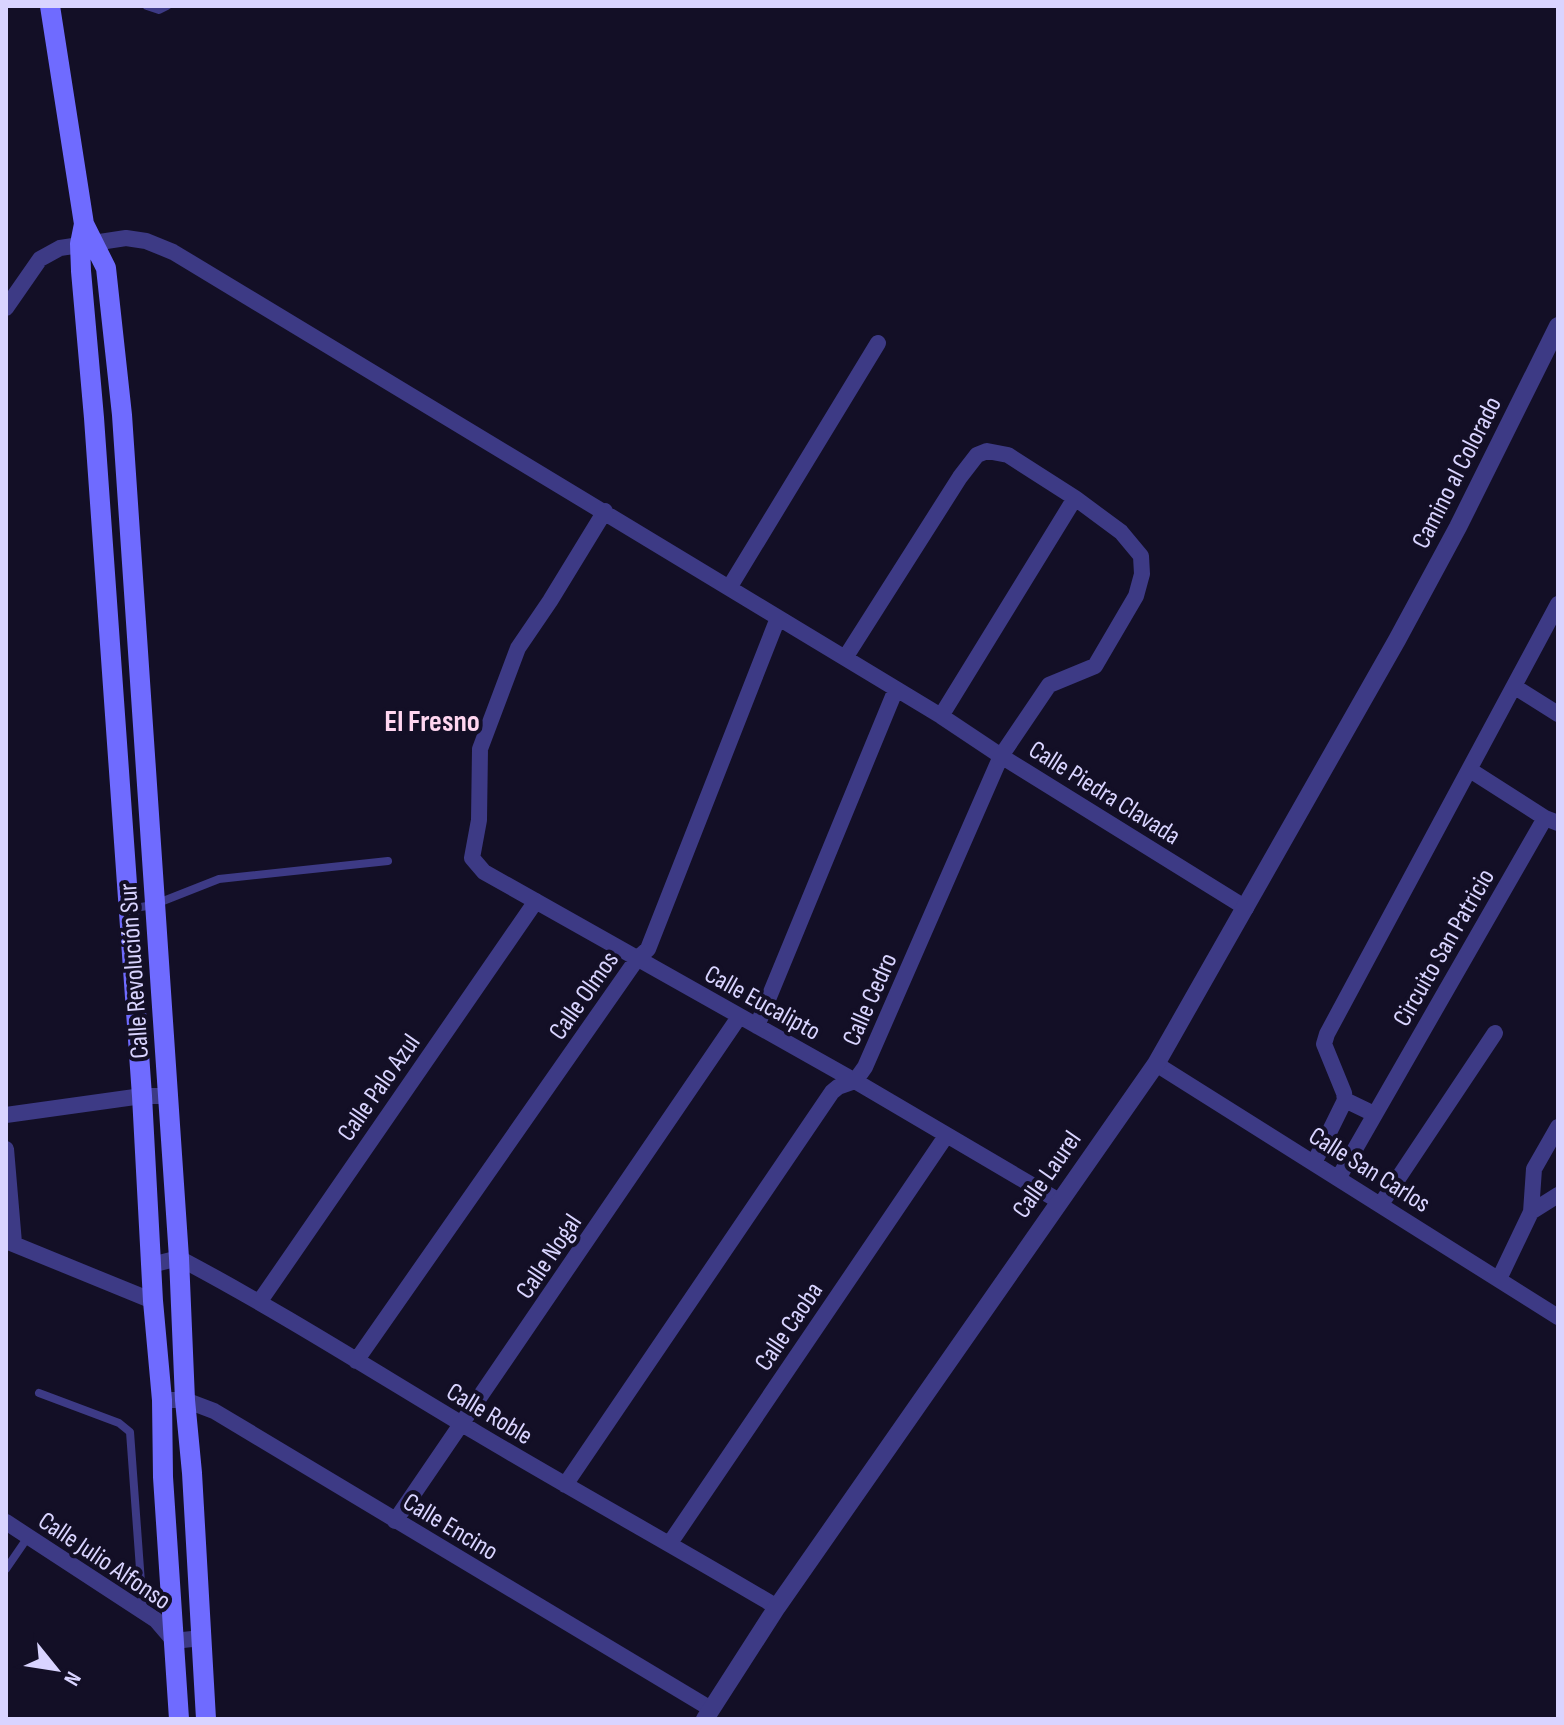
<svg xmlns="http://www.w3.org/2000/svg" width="1564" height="1725" font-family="'Sofia Sans Condensed',sans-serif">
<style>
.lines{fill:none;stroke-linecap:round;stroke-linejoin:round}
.service{stroke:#3d3a85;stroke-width:8}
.minor{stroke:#3d3a85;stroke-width:16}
.tertiary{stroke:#3d3a85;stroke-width:18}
.secondary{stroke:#6f6bff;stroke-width:20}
.labels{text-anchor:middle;stroke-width:8;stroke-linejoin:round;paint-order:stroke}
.street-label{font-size:26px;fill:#d9d4ff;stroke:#130f26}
.quarter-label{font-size:30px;font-weight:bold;fill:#ffd6f0;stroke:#130f26}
</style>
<rect width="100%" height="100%" fill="#130f26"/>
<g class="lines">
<path class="service" d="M147,6L159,10L167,6
M129,909L153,905L219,879L388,861
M39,1393L119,1423L130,1432L143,1610
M6,1569L28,1537"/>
<path class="minor" d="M6,308L40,259L60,248L126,238L146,241L173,252L941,716L1001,756L1246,908
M605,511L550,601L518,648L480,749L479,820L472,858L484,872L855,1081L1059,1201
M729,588L878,343
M1515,687L1558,714
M941,716L1075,498
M1470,770L1545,818L1558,823
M757,1026L896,689
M1156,1064L1558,1317
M1345,1100L1374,1114
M6,1115L142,1096H168
M6,1149L14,1243
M1314,1163L1345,1100L1344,1093L1324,1044L1327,1034L1558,604
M1339,1177L1545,818
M1381,1204L1495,1033
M1531,1212L1558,1195
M6,1241L153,1301
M151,1265L179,1258C281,1312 378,1374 477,1433C576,1492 678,1548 777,1607
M1499,1279L1531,1212L1534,1169L1558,1127
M260,1301L536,901
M356,1361L637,959L648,949L778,618
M162,1400H185L214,1411L711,1709
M565,1485L832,1092L838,1087L855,1081L865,1067L1001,756L1049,685L1095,666L1136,596L1142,574L1141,556L1121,532L1075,498L1008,455L987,451L977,455L960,477L845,658
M395,1521L739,1017
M6,1522L156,1620L174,1641L201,1638
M670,1543L946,1136"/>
<path class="tertiary" d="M705,1719L777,1607L1156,1064L1397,640L1458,527L1558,326"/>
<path class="secondary" d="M50,6L84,224L80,244L81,271L94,418L142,1096L153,1301L162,1400L163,1477L179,1719
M84,224L106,268L122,415L179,1258L185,1400L192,1473L206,1719"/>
</g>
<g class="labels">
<g class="street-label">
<text transform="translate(1456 472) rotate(-63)" y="9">Camino al Colorado</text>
<text transform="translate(1105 792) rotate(32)" y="9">Calle Piedra Clavada</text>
<text transform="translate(1443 947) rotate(-60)" y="9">Circuito San Patricio</text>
<text transform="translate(133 971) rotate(-94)" y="9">Calle Revolución Sur</text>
<text transform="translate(583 995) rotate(-55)" y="9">Calle Olmos</text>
<text transform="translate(869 999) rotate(-66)" y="9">Calle Cedro</text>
<text transform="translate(763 1002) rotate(29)" y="9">Calle Eucalipto</text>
<text transform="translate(378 1087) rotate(-55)" y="9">Calle Palo Azul</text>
<text transform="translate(1370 1169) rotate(32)" y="9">Calle San Carlos</text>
<text transform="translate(1046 1174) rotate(-55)" y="9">Calle Laurel</text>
<text transform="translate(548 1256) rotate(-56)" y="9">Calle Nogal</text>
<text transform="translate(788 1326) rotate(-56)" y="9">Calle Caoba</text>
<text transform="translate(490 1413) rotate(31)" y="9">Calle Roble</text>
<text transform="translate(451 1526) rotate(31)" y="9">Calle Encino</text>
<text transform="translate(105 1560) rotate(34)" y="9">Calle Julio Alfonso</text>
</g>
<g class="quarter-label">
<text x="432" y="731">El Fresno</text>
</g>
</g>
<rect width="1564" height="1725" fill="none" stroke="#d9d4ff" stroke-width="16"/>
<g transform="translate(56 1669) rotate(120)" stroke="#130f26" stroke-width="6" paint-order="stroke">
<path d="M0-6L14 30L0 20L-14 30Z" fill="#d9d4ff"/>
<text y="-12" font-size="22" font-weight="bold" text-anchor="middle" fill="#d9d4ff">N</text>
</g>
</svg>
